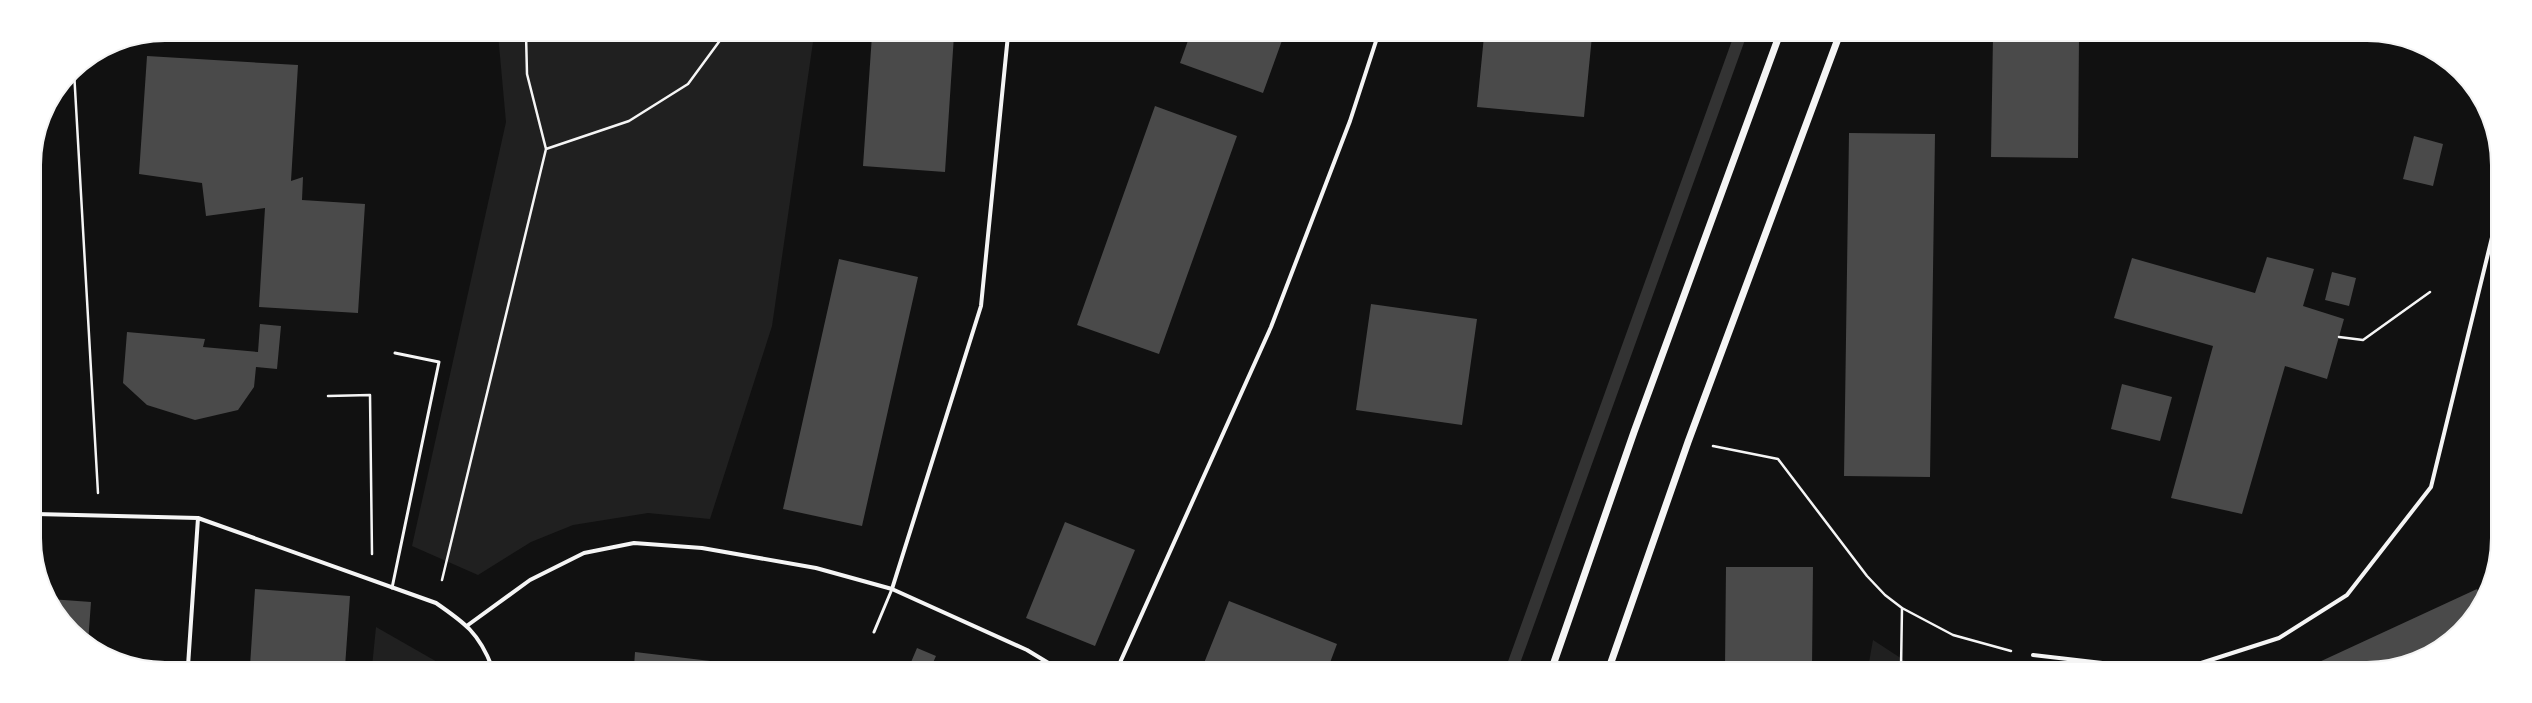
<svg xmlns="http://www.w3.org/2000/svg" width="2532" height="703" font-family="Poppins,sans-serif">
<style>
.green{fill:#202020}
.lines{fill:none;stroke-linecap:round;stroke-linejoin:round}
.stream{stroke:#333;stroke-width:12}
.building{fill:#4a4a4a}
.path{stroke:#f5f5f5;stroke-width:2.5}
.service{stroke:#f5f5f5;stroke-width:3}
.minor{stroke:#f5f5f5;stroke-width:4}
.tertiary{stroke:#f5f5f5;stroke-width:7}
.rim{fill:none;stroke:#f5f5f5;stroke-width:2}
</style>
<rect width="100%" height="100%" fill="#111"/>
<path class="green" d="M498,34L814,35L772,326L710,519L648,513L573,525L531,542L478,575L412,546L506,122Z
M376,627L446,667H372Z
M1873,640L1916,668H1868Z"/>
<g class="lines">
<path class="stream" d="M1512,668L1740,36"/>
</g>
<path class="building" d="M202,34H240V35L202,39Z
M872,35H954L945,172L863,166Z
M1190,35H1284L1263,93L1180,63Z
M1484,36H1592L1584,117L1477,107Z
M1993,36H2079L2078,158L1991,157Z
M147,56L298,65L291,181L303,177L302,200L365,204L358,313L259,307L265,208L206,216L202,183L139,174Z
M1155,106L1237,136L1159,354L1077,325Z
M1849,133L1935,134L1930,477L1844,476Z
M2414,136L2443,144L2433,186L2403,179Z
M2267,257L2314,269L2303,306L2344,319L2327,379L2285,366L2242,514L2171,498L2213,346L2114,318L2132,258L2255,293Z
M839,259L918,277L862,526L783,509Z
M2332,272L2356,278L2349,306L2325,300Z
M1371,304L1477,319L1462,425L1356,410Z
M260,324L281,326L277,369L256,367L254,387L238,410L195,420L147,405L123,383L127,332L205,339L203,347L258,352Z
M2122,384L2172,397L2160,441L2111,429Z
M1065,522L1135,550L1095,646L1026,618Z
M1726,567H1813L1812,668H1725Z
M255,589L350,596L345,667L250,666Z
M2477,589L2482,599L2480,604L2453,637L2417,659L2375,669H2304Z
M50,599L91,602L88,643L73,631Z
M1229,601L1337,644L1328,668H1202Z
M917,648L936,656L931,667H909Z
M635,652L744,665V667H634Z"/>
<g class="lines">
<path class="path" d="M74,71L98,493
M546,149L629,121L688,84L724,35
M2339,337L2363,340L2430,292
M328,396L370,395L372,554
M1713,446L1778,459L1867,576L1885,595L1902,608L1953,635L2011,651
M442,580L546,149L527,74L526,34
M1901,668L1902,608"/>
<path class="service" d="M392,588L439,362L395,353
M874,632L892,589"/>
<path class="minor" d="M36,514L198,518L436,603C465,623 479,633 492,667
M892,589L981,306L1008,35
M468,625L530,580L584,553L634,543L702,548L816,568L892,589L1027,650L1055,667
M2033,655L2137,667L2198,664L2279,638L2347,595L2431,487L2496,221
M188,666L198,518
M1118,667L1271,327L1350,121L1378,35"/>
<path class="tertiary" d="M1552,668L1634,432L1779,36
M1609,668L1688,442L1839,36"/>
</g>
<path d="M0 0H2532V703H0ZM165 41H2367A124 124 0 0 1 2491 165V538A124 124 0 0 1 2367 662H165A124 124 0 0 1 41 538V165A124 124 0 0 1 165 41Z" fill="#fff" fill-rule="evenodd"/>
<path class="rim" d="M165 41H2367A124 124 0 0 1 2491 165V538A124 124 0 0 1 2367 662H165A124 124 0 0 1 41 538V165A124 124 0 0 1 165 41Z"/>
</svg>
